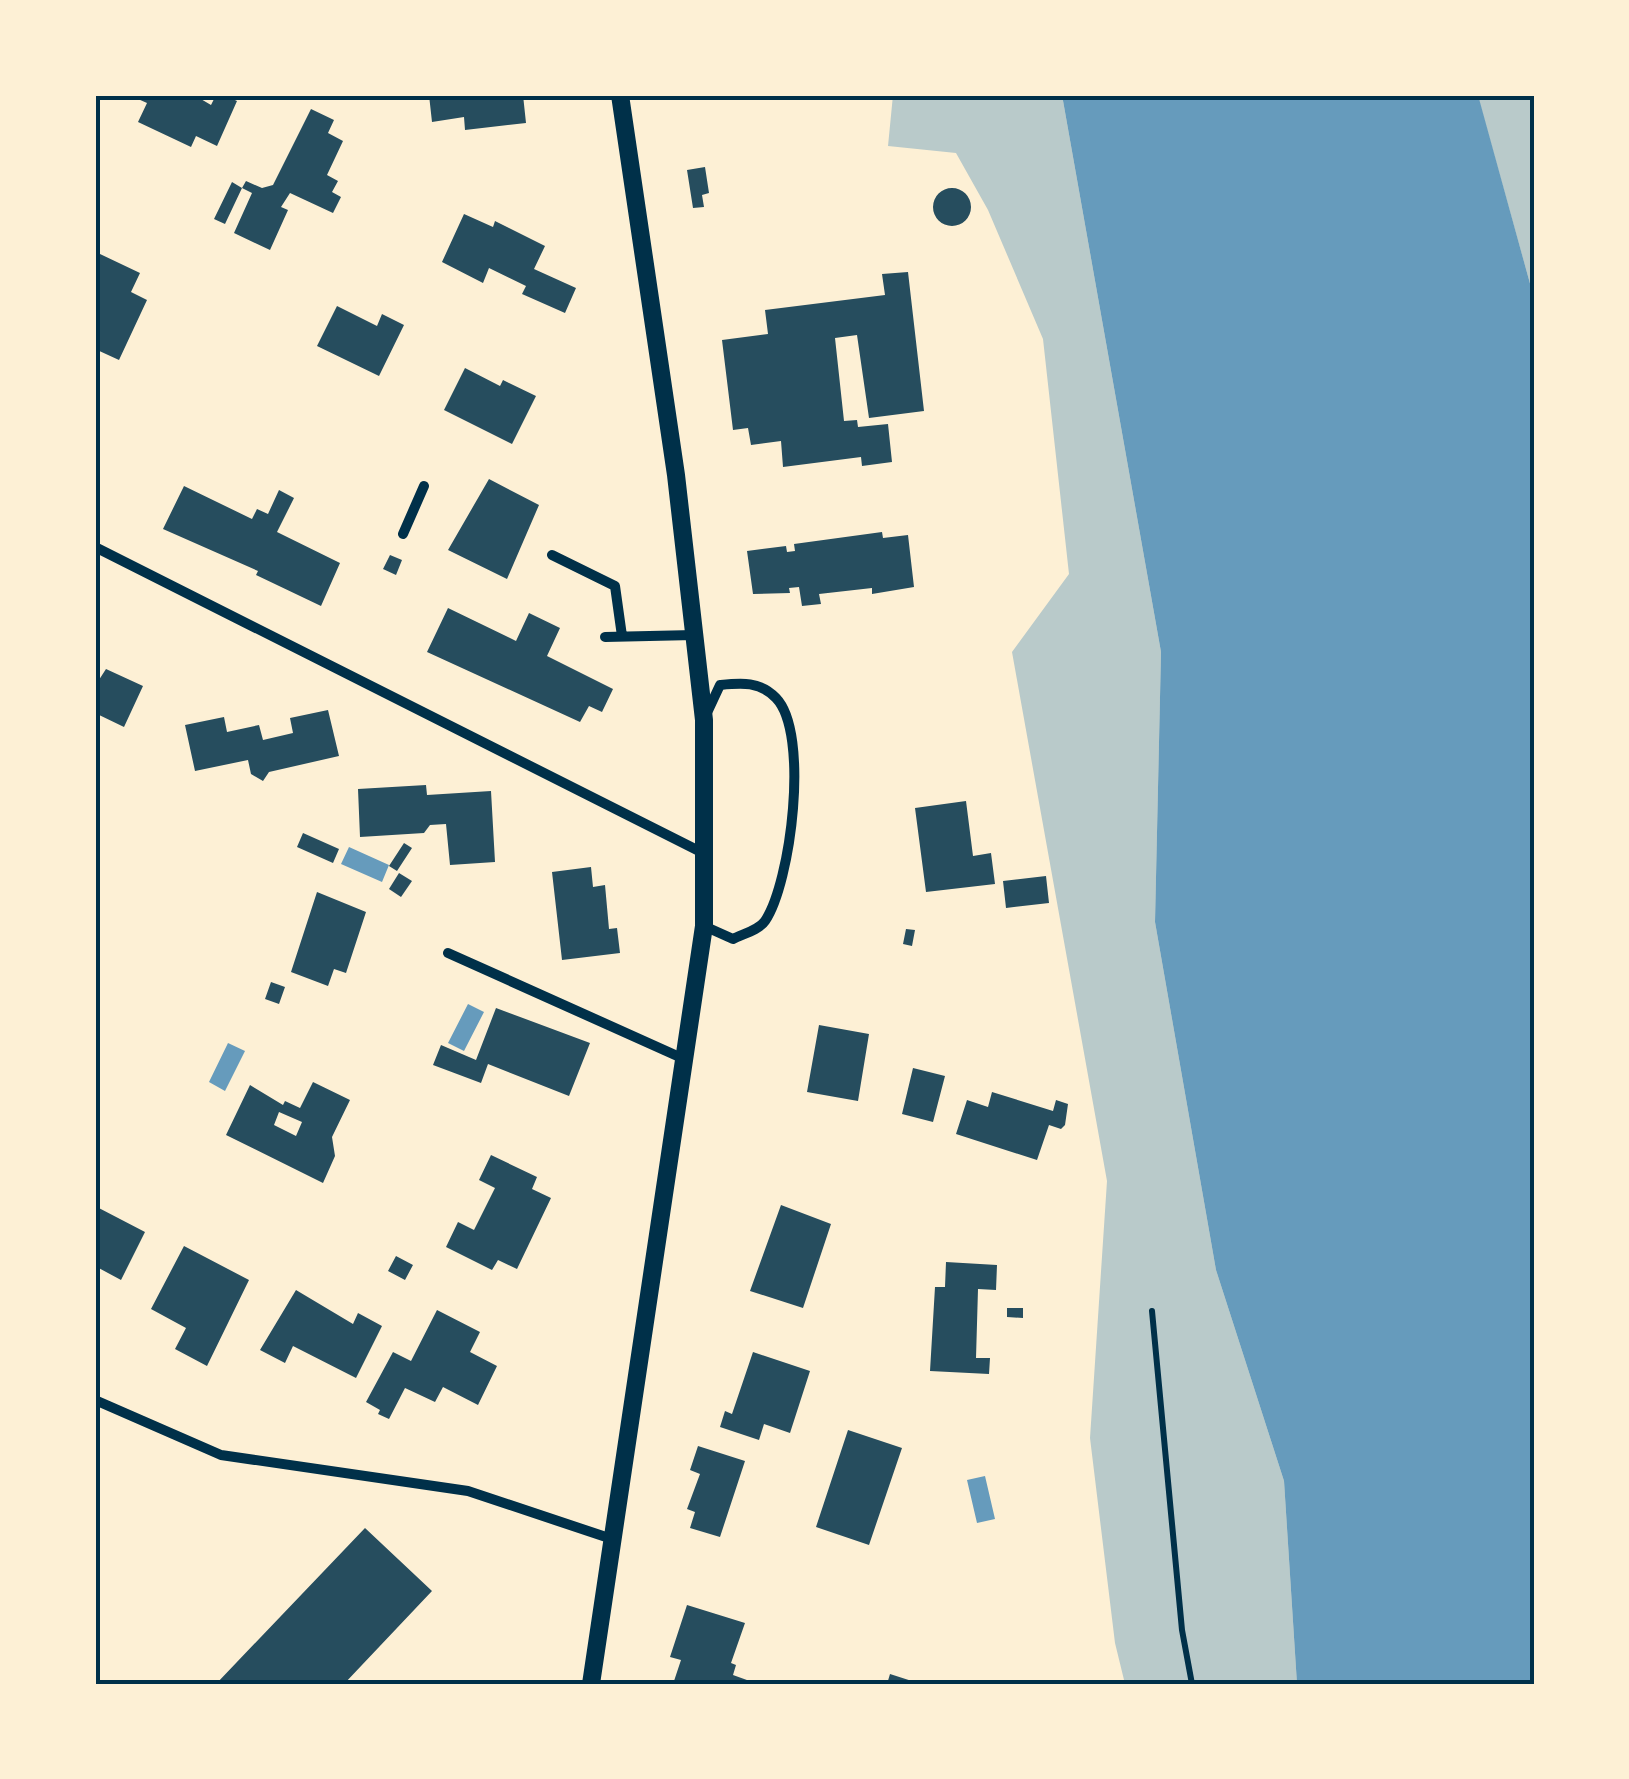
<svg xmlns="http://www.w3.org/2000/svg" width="1629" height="1779" font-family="'Source Sans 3',sans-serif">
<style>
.green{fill:#b9caca}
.water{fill:#669bbc}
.building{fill:#264d5e;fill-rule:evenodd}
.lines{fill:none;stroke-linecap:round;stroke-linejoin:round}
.path{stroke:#003049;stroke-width:6}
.minor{stroke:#003049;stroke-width:10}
.tertiary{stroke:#003049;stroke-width:18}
.neatline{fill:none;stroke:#003049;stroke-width:4}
</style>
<rect width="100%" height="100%" fill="#fdf0d5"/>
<path class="green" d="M893,95H1062L1161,652L1155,922L1216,1270L1284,1481L1297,1684H1125L1115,1643L1090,1438L1107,1181L1012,652L1069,574L1043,339L988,210L956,153L888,146Z
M1478,95H1534V298L1478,97Z"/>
<path class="water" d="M1062,95H1478L1534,298V1684H1297L1284,1481L1216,1270L1155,922L1161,652Z
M349,847L389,865L382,882L341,864Z
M468,1004L484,1012L464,1051L448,1043Z
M228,1043L245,1051L225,1091L209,1082Z
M985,1476L995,1519L977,1523L967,1480Z"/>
<path class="building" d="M129,95H194L211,105L216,95H224L237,101L217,146L196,136L191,147L138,122L147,103Z
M429,95H523L526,123L465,130L464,117L432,122Z
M311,109L334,120L328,133L343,141L327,175L338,181L332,192L341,197L333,213L290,193L281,207L288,210L270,250L234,233L252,193L242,188L246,181L262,188L273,185Z
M705,167L709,193L702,195L704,207L693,208L687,170Z
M232,182L242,188L225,224L214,219Z
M933 207a19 19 0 1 1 38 0a19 19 0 1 1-38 0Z
M464,214L493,227L495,221L545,246L534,269L576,288L565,313L522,294L526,286L489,268L483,283L442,262Z
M100,254L140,273L131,292L147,300L119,360L95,349V264Z
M908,272L924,411L869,418L857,335L835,338L844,421L857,420L858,427L888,424L892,462L862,466L861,457L783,467L781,441L751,445L748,428L733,430L722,340L768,334L765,310L885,295L882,274Z
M337,306L377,326L382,314L404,325L379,376L317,346Z
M465,368L500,386L503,380L536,396L512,444L444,410Z
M489,479L539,505L507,579L448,550Z
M184,486L252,519L257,509L268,514L279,490L294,498L277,532L340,563L321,606L256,575L258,571L163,529Z
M882,532L883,538L908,535L914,587L872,594V588L819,594L821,604L802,606L799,587L789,588L790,593L753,594L747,551L786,546L787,552L795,551L794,544Z
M390,555L402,560L396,575L383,569Z
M448,608L516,641L529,613L560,628L547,656L613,689L602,712L589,706L580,722L427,652Z
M106,669L143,686L124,727L95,713V686Z
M328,710L339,756L269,772L263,781L251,774L248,760L195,771L185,725L224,717L227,732L259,725L263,740L293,733L290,718Z
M426,785L427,795L491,791L495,862L450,865L446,824L430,825L424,833L360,837L358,789Z
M966,801L973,856L991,853L995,884L926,892L915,808Z
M303,833L339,849L333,863L297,847Z
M404,843L412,848L397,871L389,866Z
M591,867L593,887L605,885L609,929L617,928L620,953L562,960L552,872Z
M399,873L412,881L401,897L389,889Z
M1046,876L1049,903L1006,908L1003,881Z
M317,892L366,912L346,973L334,969L328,986L291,972Z
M906,929L915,930L912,946L903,944Z
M271,982L285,987L279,1004L265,999Z
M496,1008L590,1043L569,1096L488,1064L481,1083L433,1065L441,1045L476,1060Z
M819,1025L869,1034L858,1101L807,1092Z
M913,1068L945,1076L933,1122L902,1114Z
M313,1082L350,1100L332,1137L335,1156L323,1183L226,1135L250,1085L283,1105L285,1101L300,1108ZM279,1112L302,1122L296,1136L274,1125Z
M992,1092L1053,1111L1056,1100L1068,1104L1065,1125L1061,1129L1049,1125L1037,1160L956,1134L967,1100L988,1107Z
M491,1155L537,1177L532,1189L551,1198L517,1269L498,1260L492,1270L446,1247L458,1222L474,1230L495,1188L479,1180Z
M781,1205L831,1224L803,1308L750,1291Z
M95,1206L145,1232L121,1280L95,1266Z
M184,1246L249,1280L207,1366L175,1349L186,1328L151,1309Z
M396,1256L413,1265L405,1280L388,1271Z
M946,1262L997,1265L996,1290L978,1289L976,1358H990L989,1374L930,1371L935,1287H945Z
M296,1290L353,1324L358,1313L382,1326L356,1378L293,1346L285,1363L260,1350Z
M1007,1308H1023V1318L1007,1317Z
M437,1310L480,1332L470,1352L497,1366L478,1405L443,1387L435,1402L405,1388L389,1419L378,1414L380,1410L366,1402L393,1352L411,1361Z
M753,1352L810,1371L790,1433L764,1424L759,1440L720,1427L725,1411L732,1414Z
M848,1430L902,1448L869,1545L816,1527Z
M698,1446L745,1461L720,1537L690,1528L695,1512L687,1509L700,1474L690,1470Z
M365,1528L432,1591L344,1684H216Z
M687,1605L745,1623L731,1663L736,1665L733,1675L758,1684H673L681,1660L670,1657Z
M890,1674L918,1683V1684H887Z"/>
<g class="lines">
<path class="path" d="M1152,1311L1182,1630L1192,1684"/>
<path class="minor" d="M403,534L424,486
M95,547L705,854
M552,555L615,586L622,636
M605,637L694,635
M704,926L733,939C743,934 759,930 765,921C791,883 810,733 776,698C760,681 741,683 720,685L706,715
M448,953L684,1059
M95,1400L221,1455L468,1491L612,1539"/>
<path class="tertiary" d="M591,1684L704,926V720L676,475L620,95"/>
</g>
<rect width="1629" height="1779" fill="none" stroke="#fdf0d5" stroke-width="195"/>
<rect x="98" y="98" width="1434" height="1584" class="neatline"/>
</svg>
